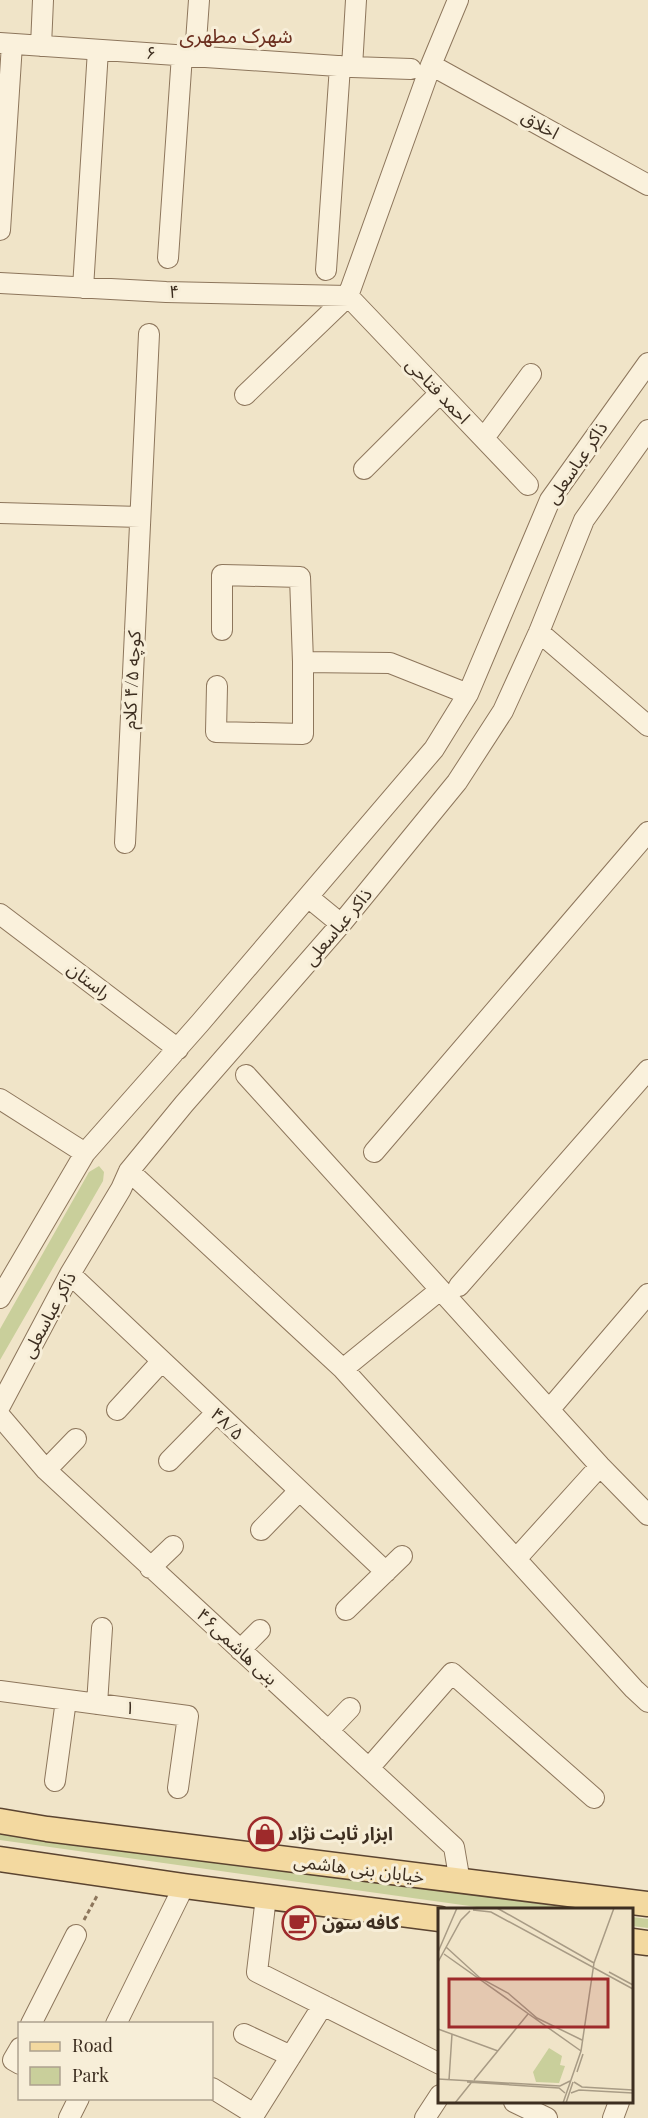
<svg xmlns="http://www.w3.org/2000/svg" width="648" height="2118" font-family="'Playfair Display','Noto Sans Arabic',serif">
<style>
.green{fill:#c9cf9b}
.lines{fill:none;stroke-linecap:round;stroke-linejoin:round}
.minor-casing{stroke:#8d765c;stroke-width:22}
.major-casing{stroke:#5b4430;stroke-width:27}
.path{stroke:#8d765c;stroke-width:3;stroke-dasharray:4.5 3;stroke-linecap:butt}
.minor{stroke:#faf1dc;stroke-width:20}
.major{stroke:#f3d9a0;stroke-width:24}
.labels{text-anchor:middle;stroke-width:6;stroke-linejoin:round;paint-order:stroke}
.street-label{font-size:18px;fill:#3d2e20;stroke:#f7eed8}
.poi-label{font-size:18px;font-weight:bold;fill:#3d2e20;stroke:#f7eed8;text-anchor:start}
.neighbourhood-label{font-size:20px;fill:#6b2e1e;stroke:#f7eed8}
.inset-road{fill:none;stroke:#a89b85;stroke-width:1.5}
.view{fill:#9e2a2b;fill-opacity:0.15;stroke:#9e2a2b;stroke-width:3}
.inset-edge{fill:none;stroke:#3d2e20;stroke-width:3}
</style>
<rect width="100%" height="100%" fill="#f0e4c8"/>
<path class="green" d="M99,1166L104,1172L103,1181L0,1360V1329L89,1172Z
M0,1828L143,1851L578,1909H491L0,1840Z
M632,1917L648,1919V1928L632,1926Z"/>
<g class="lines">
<defs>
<path id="minor" d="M0,43L352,67L411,69
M41,46L43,0
M195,56L199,0
M431,65L648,185
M352,67L356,0
M0,230L12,44
M168,258L182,55
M326,270L340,66
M0,283L166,292L348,296
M83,288L98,50
M348,296L528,485
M245,395L348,296L431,65L458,0
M484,438L531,374
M364,469L440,393
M0,513L140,517
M222,630V575L300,577L303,662L390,663L468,694
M539,632L648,726
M217,686L216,732L303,734V662
M125,843L149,334
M308,897L341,924
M0,914L178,1049
M246,1075L600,1466L648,1515
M0,1099L85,1153
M374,1152L648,832
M129,1171L343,1369L634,1689L648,1702
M70,1274L386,1572
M459,1286L648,1070
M0,1298L85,1153L200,1023L434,749L468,694L550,500L648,363
M343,1369L440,1290
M0,1406L70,1274L121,1189L129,1171L184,1104L341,924L457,782L503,711L539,632L584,520L648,430
M117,1410L161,1362
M549,1410L648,1294
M0,1416L46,1470L454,1847L460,1882
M169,1461L216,1413
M46,1470L76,1439
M261,1530L299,1491
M516,1559L600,1466
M150,1568L173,1546
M346,1610L402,1556
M240,1650L260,1630
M0,1691L188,1716L178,1788
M97,1704L102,1628
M328,1731L350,1708
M369,1768L452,1673L594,1798
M55,1781L66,1700
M266,1897L257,1972L440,2064
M31,2024L76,1935
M116,2024L184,1886
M244,2034L291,2056
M20,2048L13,2060L20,2064
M212,2088L254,2114
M514,2102L547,2118
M69,2118L79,2098
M252,2118L323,2005
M425,2118L440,2095
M613,2118L619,2102"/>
<path id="major" d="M0,1821L47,1829L648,1904
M0,1859L184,1886L440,1919
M632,1941L648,1943"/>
</defs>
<use href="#minor" class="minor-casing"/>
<use href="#major" class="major-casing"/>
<path class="path" d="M84,1920L98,1894"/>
<use href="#minor" class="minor"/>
<use href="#major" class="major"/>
</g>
<defs>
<symbol id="shop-ring" viewBox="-11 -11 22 22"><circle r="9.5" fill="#f7eed8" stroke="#9e2a2b" stroke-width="1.5"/><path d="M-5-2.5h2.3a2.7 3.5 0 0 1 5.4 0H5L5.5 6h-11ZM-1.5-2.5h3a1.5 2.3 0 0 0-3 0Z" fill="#9e2a2b"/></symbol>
<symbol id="cafe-ring" viewBox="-11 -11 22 22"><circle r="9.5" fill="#f7eed8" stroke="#9e2a2b" stroke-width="1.5"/><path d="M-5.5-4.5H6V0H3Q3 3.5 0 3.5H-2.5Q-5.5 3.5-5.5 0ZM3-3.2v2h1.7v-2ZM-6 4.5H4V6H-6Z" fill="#9e2a2b"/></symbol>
</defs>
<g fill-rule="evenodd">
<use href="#shop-ring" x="246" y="1815" width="38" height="38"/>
<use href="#cafe-ring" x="280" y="1904" width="38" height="38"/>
</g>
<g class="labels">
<g class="street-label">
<text transform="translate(151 53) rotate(4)" y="6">۶</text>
<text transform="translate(540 125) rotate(29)" y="6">اخلاق</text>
<text transform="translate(174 292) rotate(2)" y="6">۴</text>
<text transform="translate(438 391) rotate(46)" y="6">احمد فتاحی</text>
<text transform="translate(577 463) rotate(-56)" y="6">ذاکر عباسعلی</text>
<text transform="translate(132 680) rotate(-87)" y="6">کوچه ۴/۵ کلام</text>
<text transform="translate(338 927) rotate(-50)" y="6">ذاکر عباسعلی</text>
<text transform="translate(89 981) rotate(37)" y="6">راستان</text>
<text transform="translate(49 1315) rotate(-62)" y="6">ذاکر عباسعلی</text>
<text transform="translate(227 1424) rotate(43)" y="6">۴۸/۵</text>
<text transform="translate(237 1647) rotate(43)" y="6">بنی هاشمی۴۶</text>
<text transform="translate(130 1708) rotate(8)" y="6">۱</text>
<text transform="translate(359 1869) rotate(7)" y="6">خیابان بنی هاشمی</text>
</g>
<g class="poi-label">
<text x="288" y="1840">ابزار ثابت نژاد</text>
<text x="322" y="1929">کافه سون</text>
</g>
<g class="neighbourhood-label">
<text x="236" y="43">شهرک مطهری</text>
</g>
</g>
<g transform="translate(438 1908)">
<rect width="195" height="195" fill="#f0e4c8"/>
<path d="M111,140L124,148L122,157L127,158L121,175L98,174L95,164Z" fill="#c9cf9b"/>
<path class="inset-road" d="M59,0L156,55M35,2L53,4L195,81M8,39L42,70L70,85L99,110L144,132M0,44L19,0M6,46L143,143M0,54L23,12L32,3M171,64L195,77M0,121L60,143M139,164L145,146M0,171L122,178L132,173M11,172L14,126M36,172L90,106M29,174L121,180L127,185M136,174L144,179L195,182M133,185L141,182L195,185M17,195L33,175M125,195L143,143L156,55L176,0M128,195L135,174"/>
<path class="view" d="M11,71H170V119H11Z"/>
<rect width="195" height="195" class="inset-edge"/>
</g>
<rect x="18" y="2022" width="195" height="78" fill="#f7eed8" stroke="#ada18e" stroke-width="1.5"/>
<rect x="30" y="2042" width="30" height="9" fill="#f3d9a0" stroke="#ada18e" stroke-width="1.5"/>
<text x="72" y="2052" font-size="18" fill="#3d2e20">Road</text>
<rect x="30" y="2067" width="30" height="18" fill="#c9cf9b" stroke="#ada18e" stroke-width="1.5"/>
<text x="72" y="2082" font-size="18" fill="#3d2e20">Park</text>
</svg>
